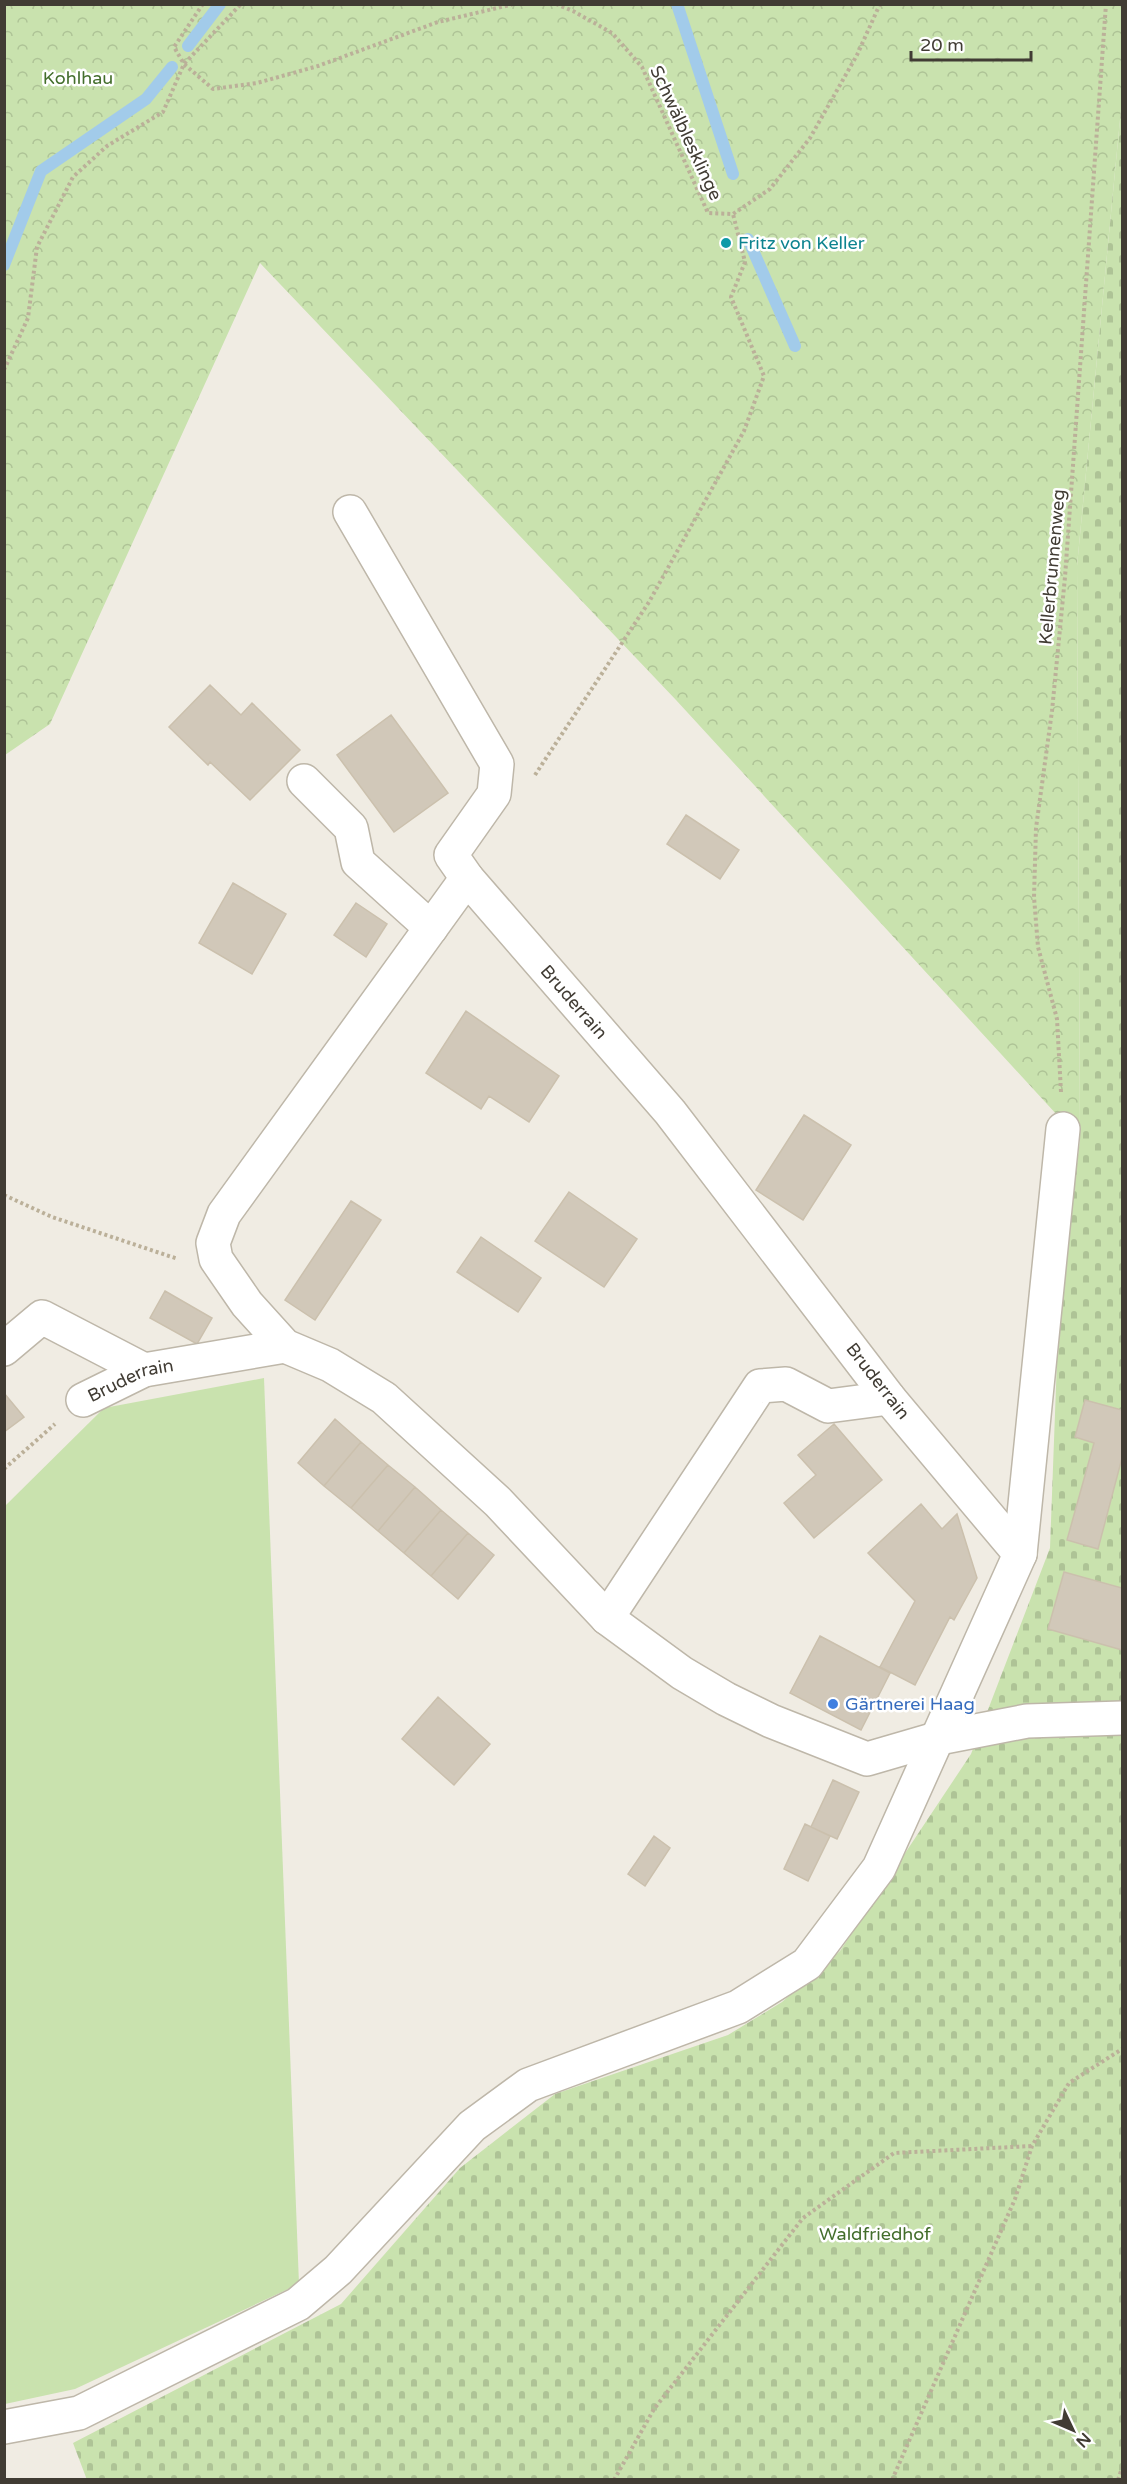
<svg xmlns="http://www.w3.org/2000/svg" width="1127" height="2484" font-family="'Varela Round',sans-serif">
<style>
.forest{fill:url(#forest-crowns)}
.cemetery{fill:url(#cemetery-stones)}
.garden{fill:#c9e2ae}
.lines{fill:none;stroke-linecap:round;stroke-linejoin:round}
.stream{stroke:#a2cbea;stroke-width:12}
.building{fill:#d1c8b9;stroke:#cbc0ad;stroke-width:1.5}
.minor-casing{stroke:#beb7a9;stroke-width:36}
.path{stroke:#bbb099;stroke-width:4;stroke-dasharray:3 3;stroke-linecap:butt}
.minor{stroke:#fff;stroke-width:33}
.culture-dot{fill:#0f9aa8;stroke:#fff;stroke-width:2}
.shop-dot{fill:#3f7fe0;stroke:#fff;stroke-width:2}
.labels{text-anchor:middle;stroke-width:5;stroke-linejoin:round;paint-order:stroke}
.park-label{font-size:18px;fill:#436e2c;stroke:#fff}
.street-label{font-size:18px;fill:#413c34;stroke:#fff}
.culture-label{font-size:18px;fill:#0d838f;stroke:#fff;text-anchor:start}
.shop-label{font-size:18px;fill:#366cbe;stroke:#fff;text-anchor:start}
</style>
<defs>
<pattern id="forest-crowns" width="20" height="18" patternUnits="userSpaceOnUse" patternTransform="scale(1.5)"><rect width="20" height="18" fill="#c9e2ae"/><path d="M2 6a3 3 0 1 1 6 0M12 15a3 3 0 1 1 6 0" fill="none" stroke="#aec396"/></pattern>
<pattern id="cemetery-stones" width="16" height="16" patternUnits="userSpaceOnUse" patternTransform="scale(1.5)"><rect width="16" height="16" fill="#c9e2ae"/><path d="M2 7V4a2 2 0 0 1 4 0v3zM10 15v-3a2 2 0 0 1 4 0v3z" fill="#aec396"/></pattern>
</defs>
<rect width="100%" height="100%" fill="#f0ece3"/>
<path class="forest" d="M5,5H1122V99L1077,566L1080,1140L676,700L260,263L50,724L5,755Z"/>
<path class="cemetery" d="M1122,99V2479L87,2480L73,2443L341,2304L460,2168L555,2094L728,2035L782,2002L840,1951L971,1754L1050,1548L1059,1306L1080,1140L1077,566Z"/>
<path class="garden" d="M264,1378L299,2284L75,2389L5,2404V1506L104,1408Z"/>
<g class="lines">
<path class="stream" d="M677,4L733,174
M188,46L220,4
M748,239L795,346
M4,265L41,171L146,99L172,67"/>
</g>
<path class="building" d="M210,685L241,715L252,703L300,750L250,800L210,762L208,765L169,727Z
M391,715L448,793L394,832L337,755Z
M686,815L739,850L720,879L667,844Z
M233,883L286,914L252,974L199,943Z
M356,903L387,924L366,957L334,935Z
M466,1011L559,1076L529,1122L489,1096L481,1109L426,1073Z
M804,1115L851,1145L803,1220L756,1190Z
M569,1192L637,1239L604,1287L535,1241Z
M351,1201L381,1220L315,1320L285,1300Z
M481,1237L541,1278L518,1312L457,1272Z
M165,1291L212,1318L197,1344L150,1318Z
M4,1393L24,1417L4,1432Z
M1085,1400L1122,1410V1458L1098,1549L1067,1540L1094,1443L1075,1437Z
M335,1419L361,1442L324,1486L298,1463Z
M834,1424L882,1480L814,1538L784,1503L816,1475L798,1455Z
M361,1442L388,1465L351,1508L324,1486Z
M388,1465L415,1487L378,1531L351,1508Z
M415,1487L441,1510L404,1553L378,1531Z
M921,1504L942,1529L957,1514L977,1578L954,1620L950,1617L915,1685L880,1667L915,1601L868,1553Z
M441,1510L468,1533L431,1576L404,1553Z
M468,1533L494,1555L458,1599L431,1576Z
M1064,1572L1122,1588V1650L1048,1629Z
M820,1636L890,1673L861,1730L790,1693Z
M438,1697L490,1744L454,1785L402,1739Z
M833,1780L859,1792L837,1839L811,1827Z
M805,1824L830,1836L808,1881L784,1869Z
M654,1836L670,1848L645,1886L628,1874Z"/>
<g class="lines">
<defs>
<g id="minor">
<path d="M350,512L497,764L494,794L451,855L467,878"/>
<path d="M304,781L351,828L358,862L431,928"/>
<path d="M4,1349L42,1317L144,1370"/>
<path id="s1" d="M83,1400L144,1370L285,1346"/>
<path d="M1020,1554L889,1398L670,1112L467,878L224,1214L213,1243L216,1259L247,1304L285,1346L330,1365L384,1398L498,1502L607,1618L682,1673L726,1699L771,1721L867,1759L939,1738L1027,1721L1122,1718"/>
<path d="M607,1618L760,1386L786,1384L828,1406L889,1398"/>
<path d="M4,2427L79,2413L298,2304L338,2270L472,2126L528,2085L738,2007L807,1964L879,1868L1020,1554L1063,1129"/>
</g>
</defs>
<use href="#minor" class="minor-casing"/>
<path class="path" d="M203,4L174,47L184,64L213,89L257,83L318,66L438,22L514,4
M556,4L573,11L612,33L642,67L708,213L733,214L770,189L810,138L857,55L880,4
M4,370L28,318L37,247L73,177L107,146L163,112L184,64L241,4
M535,775L649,602L744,431L764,376L731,297L745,262L733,214
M1061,1092L1057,1019L1038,947L1034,897L1036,828L1052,711L1065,577L1106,4
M4,1195L52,1217L178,1259
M4,1469L55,1424
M614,2480L654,2409L803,2218L894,2153L1032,2146
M892,2480L1015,2199L1032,2146L1069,2083L1122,2049
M1118,2480L1122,2468"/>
<use href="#minor" class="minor"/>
</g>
<circle class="culture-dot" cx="726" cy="243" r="6"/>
<circle class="shop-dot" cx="833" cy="1704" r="6"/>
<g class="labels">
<g class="park-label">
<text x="78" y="84">Kohlhau</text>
<text x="875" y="2240">Waldfriedhof</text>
</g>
<g class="street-label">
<text transform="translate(686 133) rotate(65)" y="6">Schwälblesklinge</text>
<text transform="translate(1052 567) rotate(-85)" y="6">Kellerbrunnenweg</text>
<text transform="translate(574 1002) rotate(49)" y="6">Bruderrain</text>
<text transform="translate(878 1381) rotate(52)" y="6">Bruderrain</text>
<text dy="6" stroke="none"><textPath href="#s1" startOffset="52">Bruderrain</textPath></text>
</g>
<g class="culture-label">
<text x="738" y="249">Fritz von Keller</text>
</g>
<g class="shop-label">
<text x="845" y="1710">Gärtnerei Haag</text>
</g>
</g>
<rect width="1127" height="2484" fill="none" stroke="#413c34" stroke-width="12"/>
<g transform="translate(1073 2430) rotate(134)" stroke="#ffffff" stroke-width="4.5" paint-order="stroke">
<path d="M0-4.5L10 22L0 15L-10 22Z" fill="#413c34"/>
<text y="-9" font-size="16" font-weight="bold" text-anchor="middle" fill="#413c34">N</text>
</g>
<path d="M911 51v9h120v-9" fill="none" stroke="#413c34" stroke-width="3"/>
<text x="920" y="51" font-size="18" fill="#413c34" stroke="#ffffff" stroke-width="4.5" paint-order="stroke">20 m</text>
</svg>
